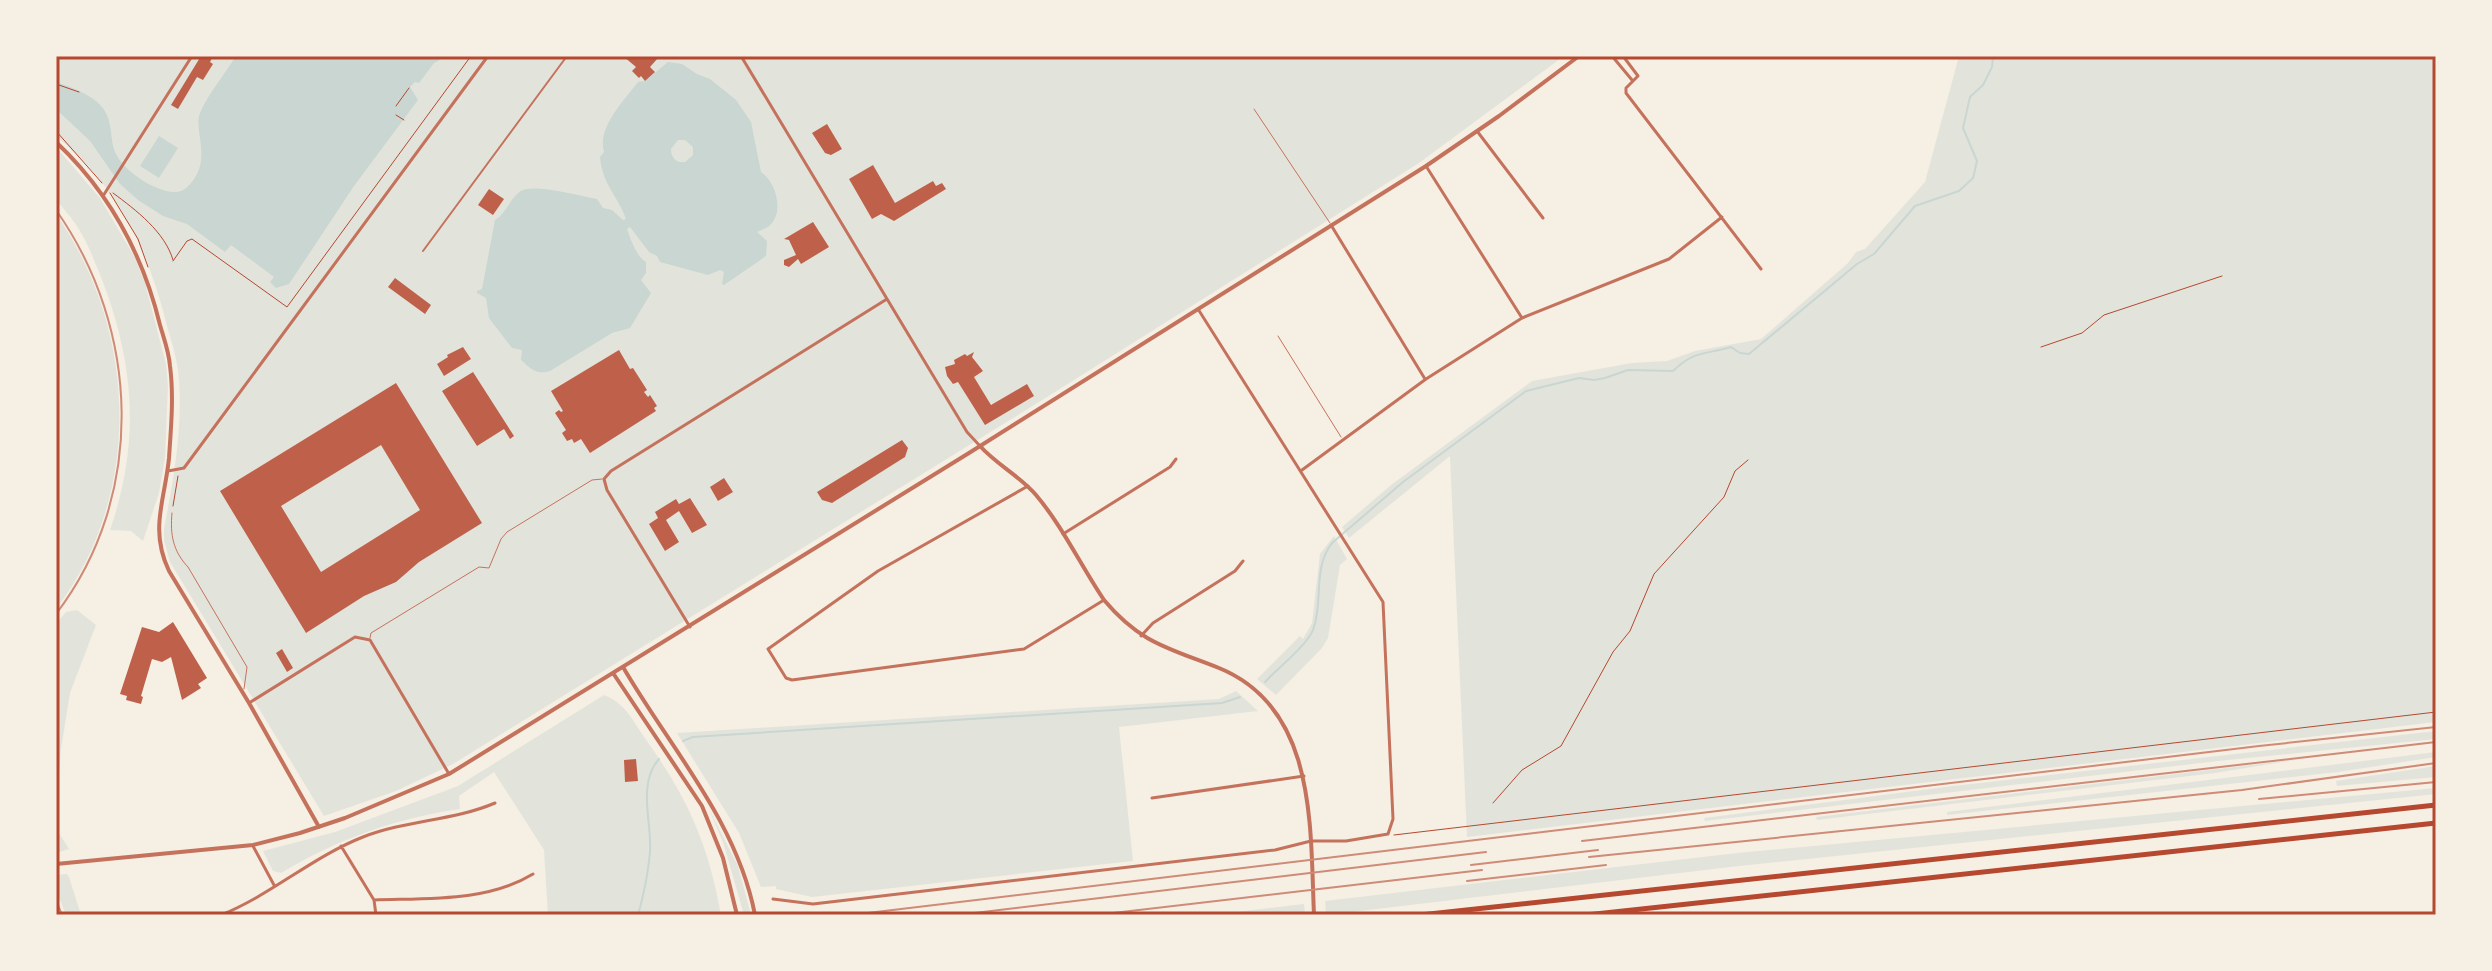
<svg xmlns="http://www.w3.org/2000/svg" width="2492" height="971" font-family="Overpass,sans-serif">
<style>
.green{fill:#e2e4dc}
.water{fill:#c9d6d2;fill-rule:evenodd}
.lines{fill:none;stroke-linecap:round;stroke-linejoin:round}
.stream{stroke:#c9d6d2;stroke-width:2}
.building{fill:#bf614a;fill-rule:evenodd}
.path{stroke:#b5482f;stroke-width:1}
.service{stroke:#c5725c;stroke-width:1}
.pedestrian{stroke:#c5725c;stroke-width:2}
.minor{stroke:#c5725c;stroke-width:3}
.tertiary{stroke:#c5725c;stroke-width:4}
.motorway{stroke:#b5482f;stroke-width:5}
.rail{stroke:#cf8b77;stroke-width:2}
.neatline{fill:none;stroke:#b5482f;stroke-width:3}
</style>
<rect width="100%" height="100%" fill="#f6efe4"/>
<path class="green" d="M56,56H1564L1419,163L1047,397L453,764L396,791L324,816L170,562L164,540V529C174,476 184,423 178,370C176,354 170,338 166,322C147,247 117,186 56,136Z
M1959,56H2436V722L1467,837L1450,456L1349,538L1342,527L1391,485L1532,381L1632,363L1667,361L1695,351L1761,339L1848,263L1856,252L1865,249L1925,182Z
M56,147L100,198L134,256L145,283L166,364L168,386L165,458L159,493L143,541L131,531L110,530C143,435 133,351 94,260C89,247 82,233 74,222C69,214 59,205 56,197C52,183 56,161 56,147Z
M56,214C137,330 144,494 56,609Z
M1334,536L1347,559L1340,565L1328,638L1322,648L1276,695L1257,679L1300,636L1303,639L1312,623L1320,554Z
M77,610L96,625L70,693L61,749L57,797L59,833L69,849L56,853V624L66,612Z
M1236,691L1258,711L1119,727L1133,861L812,897L776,889V886L761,887L739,833L677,733L1219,699Z
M604,695C623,702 631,717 642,734C686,795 708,841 721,915H548L544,850L494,772L459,796L460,809C396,818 336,840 281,873L273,871L263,851L335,832L458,786Z
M2436,731V739L2218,761L1705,821L1704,818L1945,787Z
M2436,752V757L2338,772L1947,815V812Z
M2301,759L2215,773L1817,820L1816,817Z
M2436,766V777L2337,786L2336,781Z
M2436,788V794L1739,866L1326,915L1325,901L1737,853Z
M708,807L738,866L751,915H744L723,842Z
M67,874L69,877L81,915H66L56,890V875Z
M1304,904L1305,915H1211Z"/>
<path class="water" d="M236,56H447L434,63L419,83L415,82L410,87L418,100L354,186L289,284L276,288L270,282L274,277L231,245L225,252L187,224L163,216L138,200L120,184L90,141L56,109V82C71,87 93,95 102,107C114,122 109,139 116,154C124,172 162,197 181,191C187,189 194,180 197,174C208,153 194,128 200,113C208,94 225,74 236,56Z
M668,62L682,64L697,74L710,79L736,100L751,122L761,172C776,181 785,213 769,226C765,229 761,230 757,232L767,241L766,256L724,285L722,284L724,272L720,270L708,275L660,262L657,256L649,252L630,227L627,229C631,240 636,256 646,262V273L641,280L651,293L630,328L612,333L550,371C536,375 531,369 521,360L522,350L512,348L489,318L486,298L477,293V291L482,289L495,220C507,213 509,199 521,191C532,183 581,196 597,199L603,208L612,210L623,220L626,219C618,196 602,184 600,157L604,152C597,127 624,101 638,82L645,81ZM678,140H685L693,147V155L685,162C676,163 671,158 671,149Z
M159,136L178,148L159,178L140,166Z"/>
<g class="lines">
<path class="stream" d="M1265,682C1277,669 1307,645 1313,630C1324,601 1312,569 1332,543L1403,482L1526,391L1579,378L1594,380L1605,378L1628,370L1673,371C1695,350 1704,355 1731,347L1740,353L1749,354L1857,264L1874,254L1915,206L1959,191L1973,178L1977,161L1963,128L1970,97L1983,85L1992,67L1993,56
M683,741L693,737L1222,703L1240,697
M638,915C644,894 648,874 650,852C652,822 637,784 659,759"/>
</g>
<path class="building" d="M201,56H213L210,62L213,64L203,80L197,77L178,109L171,105Z
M623,56H656L658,58L650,67L655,72L645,81L641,76L639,78L632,71L636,67Z
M827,124L842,149L831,155L825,153L812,133Z
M873,165L895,203L933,181L936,186L942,183L946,189L894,221L881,214L872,219L849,179Z
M489,189L504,199L493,215L478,205Z
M813,222L829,247L801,264L798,259L789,267L784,265V260L796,255L789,240L784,239Z
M395,278L431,305L425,314L388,287Z
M463,347L471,359L444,376L437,364L448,357L447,355Z
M619,350L630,369L633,368L647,390L644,392L648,397L650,395L657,406L654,408L656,411L590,453L581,439L574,443L572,439L567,441L562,433L566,430L555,413L559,410L561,412L563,411L551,391Z
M974,352L972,357L983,371L974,377L991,405L1027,384L1034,396L985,425L958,382L953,384L947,376L945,367L955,364L954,360L965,354L967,356Z
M473,372L514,436L510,439L504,429L477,446L442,391Z
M396,383L482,523L419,562L396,582L364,596L306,633L220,491ZM381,445L420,510L321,572L281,506Z
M902,440L908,448L905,457L832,503L822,500L817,492Z
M724,478L733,492L718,501L710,487Z
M690,498L707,525L692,533L679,511L666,520L679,542L665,551L649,524L658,518L655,512L676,499L679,504Z
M173,622L207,678L198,684L201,688L182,700L171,657L162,662L152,659L141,696L143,697L141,704L126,700L127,696L120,694L142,627L159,632Z
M282,649L293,668L287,672L276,653Z
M636,759L638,781L625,782L624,760Z"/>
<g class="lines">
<path class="path" d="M56,84L79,92
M396,106L409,88
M396,115L404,120
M56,131L102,183
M110,193L138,239L148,267
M113,193C136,210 165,232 173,260
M173,261L187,241L192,239L287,307L471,56
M2041,347L2082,333L2104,315L2222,276
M173,506L178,476
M1493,803L1522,770L1561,746L1613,652L1630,631L1654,574L1724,497L1735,471L1748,460
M1394,835L2436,712"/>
<path class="service" d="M1254,109L1330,223
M1278,336L1341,437
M172,513C170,535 173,551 188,567L247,667L244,689
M370,638L371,633L479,567L489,568L501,539L507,532L592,480L602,479"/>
<path class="pedestrian" d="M423,251L567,56"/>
<path class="minor" d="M741,56L967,432L980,446
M1612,56L1632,80
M1623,56L1638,76L1626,88V93L1761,269
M1477,131L1543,218
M1426,166L1522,318
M103,196L192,56
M1331,225L1425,379
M1302,470L1426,379L1522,318L1669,259L1722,217
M168,471L184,468L488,56
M1028,486L878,571L768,649L786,678L792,680L1024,649L1104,600
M1063,534L1170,467L1176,459
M690,627L607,490L604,479L611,471L887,299
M1141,636L1153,623L1235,571L1243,561
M249,703L355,637L370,640L449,774
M1152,798L1304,776
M253,846L274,885
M341,846L374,900
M773,899L813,904L1275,850L1311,841H1346L1388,834L1393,819L1383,602L1198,309
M221,915C271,895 312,857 363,837C406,820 453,821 495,803
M376,915L374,900C427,898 487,902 533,874"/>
<path class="tertiary" d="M56,142C109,192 143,255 160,325C164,339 169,352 170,366C174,396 171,428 169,458C165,500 149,529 169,571L249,703L319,827
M980,446C997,465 1020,476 1036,495C1063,527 1081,566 1104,600C1141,644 1169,648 1219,668C1317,708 1310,826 1314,915
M623,667C670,748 737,821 755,915
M613,673L702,806L723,858L737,915
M56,864L253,845L300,833L345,818L449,774L969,453L1426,166L1499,116L1579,56"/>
<path class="motorway" d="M1420,915L2436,805
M1586,915L2436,823"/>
<path class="rail" d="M56,210C140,329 147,495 56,614
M2259,799L2436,782
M1582,841L2436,742
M1589,857L2242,790L2436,763
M1471,865L1598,850
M1467,881L1606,865
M56,900L62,915
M851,915L2259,746L2436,727
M958,915L1486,852
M1096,915L1482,870"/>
</g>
<rect width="2492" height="971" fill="none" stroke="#f6efe4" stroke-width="116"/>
<rect x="58" y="58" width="2376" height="855" class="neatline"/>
</svg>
